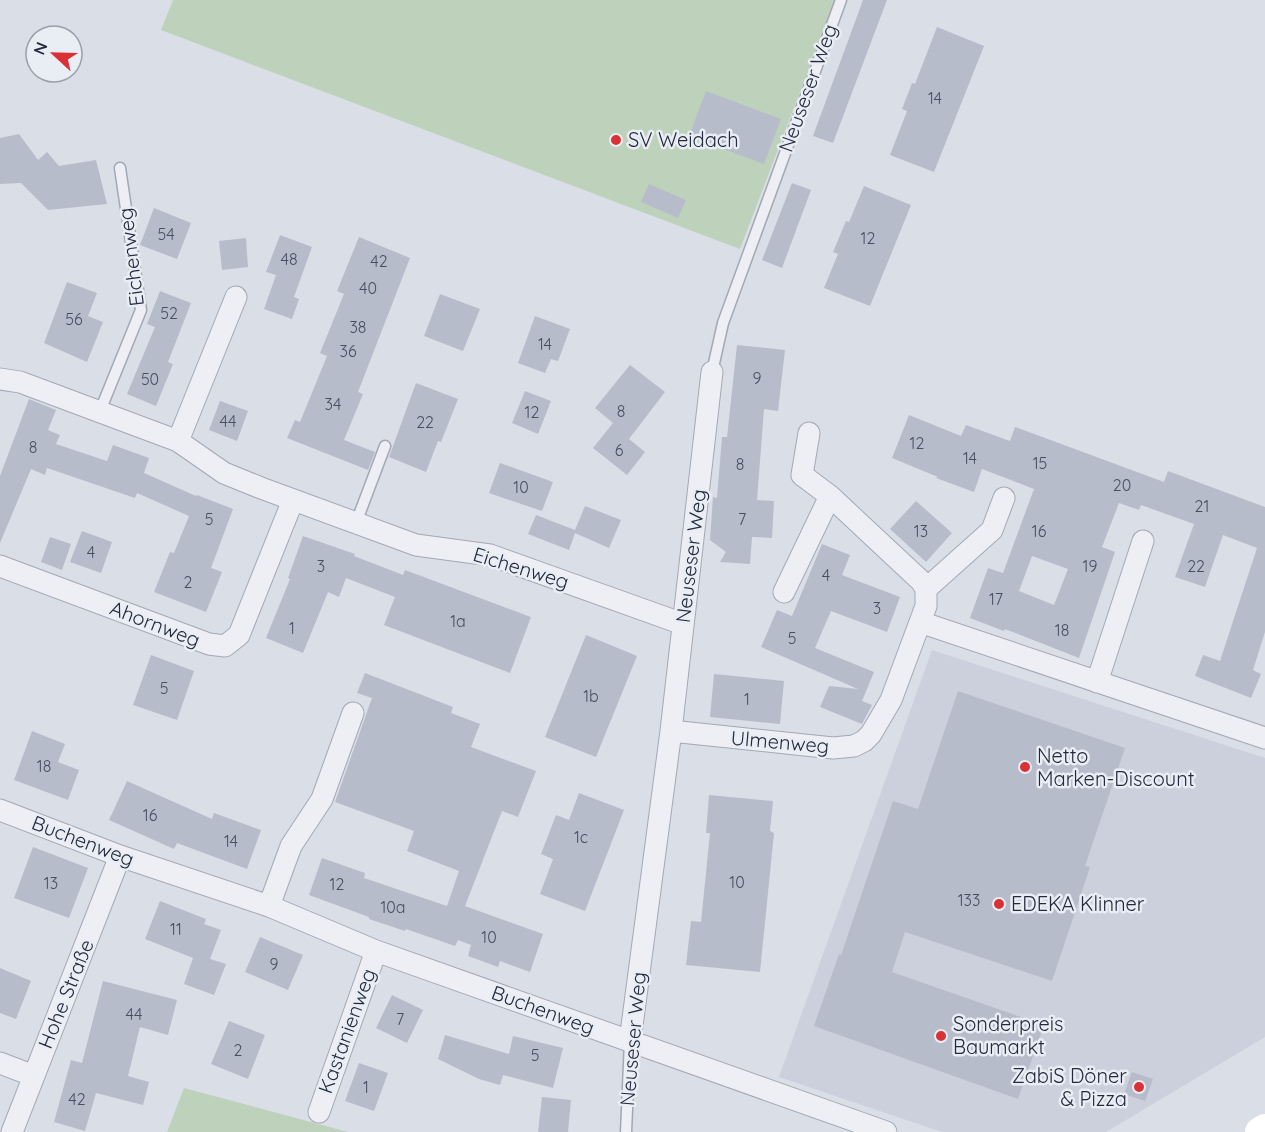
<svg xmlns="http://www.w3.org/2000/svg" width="1265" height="1132" font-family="Quicksand,sans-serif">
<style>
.built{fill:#ccd0dc}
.green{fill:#bed1ba}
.building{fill:#b7bcca;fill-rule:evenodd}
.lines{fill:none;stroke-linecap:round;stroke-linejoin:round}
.lane-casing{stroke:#a3a8b4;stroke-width:13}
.street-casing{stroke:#a3a8b4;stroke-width:23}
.lane{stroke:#edeff5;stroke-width:10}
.street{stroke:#edeff5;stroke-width:21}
.secondary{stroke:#fff;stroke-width:30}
.poi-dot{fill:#da3137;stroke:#e9edf4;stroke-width:2}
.labels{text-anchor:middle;stroke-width:5;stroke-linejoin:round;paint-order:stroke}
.number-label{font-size:16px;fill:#484e61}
.street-label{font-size:20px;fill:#232a3e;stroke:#e9edf4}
.poi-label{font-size:20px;fill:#232a3e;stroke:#e9edf4;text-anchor:start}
</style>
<rect width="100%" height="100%" fill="#dadee7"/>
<path class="built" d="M932,650L1265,758V1037L1106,1132H942L779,1077Z"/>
<path class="green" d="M173,0H835L740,249L161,30Z
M184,1088L348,1132H167Z"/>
<path class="building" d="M863,0H887L833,143L813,136Z
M937,27L984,46L934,172L890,155L907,111L902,109L912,83L915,84Z
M706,91L781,119L764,164L689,136Z
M19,134L38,160L47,152L59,166L96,160L107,204L48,210L21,183L0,184V138Z
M792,183L811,190L782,268L762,260Z
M649,184L686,200L678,218L641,202Z
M864,186L911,205L870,306L824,288L838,254L833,252L846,221L849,222Z
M154,208L191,223L177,259L140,245Z
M280,235L312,247L294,297L299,299L292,319L264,309L276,275L266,272Z
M359,237L410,258L358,392L363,394L344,440L375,452L368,470L287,438L295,420L300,422L327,356L320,353L344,294L337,291Z
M246,238L248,267L222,270L219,241Z
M67,282L97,293L88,316L103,322L87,362L44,343Z
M160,291L191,303L168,362L173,364L156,406L127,394L155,327L147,324Z
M440,294L480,309L463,351L424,336Z
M535,316L570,329L558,361L551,359L545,373L518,363Z
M737,345L785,350L778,411L764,409L757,500L774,501L772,538L752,537L750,564L720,562L726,552L710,540L713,497L717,498L722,437H727Z
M630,365L665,392L629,439L645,452L627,475L593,448L613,423L595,408Z
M416,383L458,399L441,442L438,441L426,472L389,457Z
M525,391L551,401L538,434L512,423Z
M29,399L56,410L48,430L60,435L56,444L107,461L113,445L149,458L144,473L196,496L197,495L233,509L211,568L222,572L206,612L154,592L170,552L174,553L189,516L137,493L135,498L47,468L45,475L31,469L0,543V476Z
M220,401L248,411L237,441L209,430Z
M909,415L961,436L966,425L1010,441L1015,427L1164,482L1168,471L1265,507V632L1253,670L1261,674L1251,698L1195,676L1203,655L1220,661L1257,548L1223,535L1205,587L1175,577L1194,524L1141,505L1139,510L1119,503L1102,547L1115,552L1079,658L1005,629L1004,631L970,618L988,568L1003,573L1034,489L982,469L974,492L936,478L938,477L892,458ZM1032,556L1068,569L1054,605L1019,591Z
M500,463L553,482L542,511L489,493Z
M916,501L952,533L926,562L890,529Z
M585,506L621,520L609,548L575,533L569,550L528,534L536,515L575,530Z
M82,531L112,542L101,573L70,562Z
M303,536L355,554L354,556L403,575L405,570L531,617L510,673L384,625L395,597L346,578L339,597L328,592L303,653L266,638L290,579L288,578Z
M50,537L71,544L62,570L41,562Z
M822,544L850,555L842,575L900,597L887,632L831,611L815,648L874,672L862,701L872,705L862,724L820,707L829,686L858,689L761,647L777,610L792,616Z
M586,635L637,656L596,757L545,737Z
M151,655L194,671L177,720L133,705Z
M365,673L453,707L451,713L480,724L471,747L536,771L518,817L502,811L465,906L543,934L530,972L500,961L498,967L468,956L471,945L458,940L455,946L406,929L405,931L369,919V917L309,895L322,858L365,873L364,878L447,906L459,871L407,851L414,831L335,802L372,698L357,693Z
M714,674L784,681L780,724L710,717Z
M958,691L1125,748L1085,866L1090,867L1052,981L905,932L892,972L1044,1025L1018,1099L814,1026L839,954L841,955L893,801L918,809Z
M32,731L65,744L58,762L79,770L68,800L14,780Z
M127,781L212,819L214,813L261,830L247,869L177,843L174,849L109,820Z
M579,793L624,810L585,911L540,894L553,859L541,854L556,815L569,820Z
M709,795L773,801L770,831L774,833L760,972L686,965L691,921L701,922L710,833H706Z
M33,847L88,868L69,918L14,898Z
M160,901L206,919L204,924L221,930L210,959L226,964L214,995L184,984L193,958L145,939Z
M260,937L303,955L288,990L245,972Z
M0,968L31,981L16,1019L0,1013Z
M103,981L177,1000L168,1035L140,1027L128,1076L149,1082L143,1105L96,1093L85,1131L54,1122L71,1060L82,1063Z
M392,995L423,1010L407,1043L376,1028Z
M229,1021L265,1035L248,1079L211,1064Z
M445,1035L509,1054L513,1036L563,1048L553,1088L503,1075L500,1085L479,1079L438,1059Z
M359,1063L388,1073L374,1111L345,1101Z
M1132,1072L1153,1079L1145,1101L1124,1094Z
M542,1097L571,1100L568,1132H538Z"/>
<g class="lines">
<defs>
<path id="lane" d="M712,372L723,323L841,0
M100,411L141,310L120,168
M356,523L385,446
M626,1132L630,1041"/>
<path id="street" d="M0,379L20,382L178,441L224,473L261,488L416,545L490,555L683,624
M178,441L236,297
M0,566L209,644L225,646L239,635L293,500
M926,589L992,530L1004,498
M784,592L830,496
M920,622L1265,738
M1097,682L1143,541
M671,731L833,748L854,746L864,741L871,734L891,700L926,606V589L921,581L830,496L802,475L809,433
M0,810L120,856L269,906L376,951L886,1132
M269,906L291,846L322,799L353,713
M630,1041L671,731L712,372
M0,1063L34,1076
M319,1112L376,951
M12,1132L120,856"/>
</defs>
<use href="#lane" class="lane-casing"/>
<use href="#street" class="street-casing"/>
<use href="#lane" class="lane"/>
<use href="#street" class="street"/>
<path class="secondary" d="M1260,1132L1265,1129"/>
</g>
<g class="poi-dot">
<circle cx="616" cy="140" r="6"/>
<circle cx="1025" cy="767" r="6"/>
<circle cx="999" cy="904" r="6"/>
<circle cx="941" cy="1036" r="6"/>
<circle cx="1139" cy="1087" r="6"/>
</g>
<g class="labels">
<g class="number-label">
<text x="935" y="104">14</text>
<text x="166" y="240">54</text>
<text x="868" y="244">12</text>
<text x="289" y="265">48</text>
<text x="379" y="267">42</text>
<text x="368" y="294">40</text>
<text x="169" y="319">52</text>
<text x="74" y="325">56</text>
<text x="358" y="333">38</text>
<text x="545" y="350">14</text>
<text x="348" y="357">36</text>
<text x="757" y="384">9</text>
<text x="150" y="385">50</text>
<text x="333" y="410">34</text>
<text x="621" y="417">8</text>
<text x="532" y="418">12</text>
<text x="228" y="427">44</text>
<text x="425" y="428">22</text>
<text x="917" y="449">12</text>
<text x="33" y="453">8</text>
<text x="619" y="456">6</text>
<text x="970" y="464">14</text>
<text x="1040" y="469">15</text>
<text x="740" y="470">8</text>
<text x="1122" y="491">20</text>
<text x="521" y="493">10</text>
<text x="1202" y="512">21</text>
<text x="209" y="525">5</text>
<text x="742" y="525">7</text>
<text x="921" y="537">13</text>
<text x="1039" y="537">16</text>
<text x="91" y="558">4</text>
<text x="321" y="572">3</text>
<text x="1090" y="572">19</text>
<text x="1196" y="572">22</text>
<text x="826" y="581">4</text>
<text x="188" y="588">2</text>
<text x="996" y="605">17</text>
<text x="877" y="614">3</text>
<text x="458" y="627">1a</text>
<text x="292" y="634">1</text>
<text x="1062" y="636">18</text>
<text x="792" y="644">5</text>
<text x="164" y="694">5</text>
<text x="591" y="702">1b</text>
<text x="747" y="705">1</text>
<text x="44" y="772">18</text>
<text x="150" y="821">16</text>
<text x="581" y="843">1c</text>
<text x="231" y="847">14</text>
<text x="737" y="888">10</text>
<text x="51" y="889">13</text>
<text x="337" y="890">12</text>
<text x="969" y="906">133</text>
<text x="393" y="913">10a</text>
<text x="176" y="935">11</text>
<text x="489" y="943">10</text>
<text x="274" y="970">9</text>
<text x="134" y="1020">44</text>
<text x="400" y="1025">7</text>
<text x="238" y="1056">2</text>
<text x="535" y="1061">5</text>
<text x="366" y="1093">1</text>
<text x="77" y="1105">42</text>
</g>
<g class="street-label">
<text transform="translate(808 88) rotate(-70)" y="7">Neuseser Weg</text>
<text transform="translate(131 257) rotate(-97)" y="7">Eichenweg</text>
<text transform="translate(691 556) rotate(-83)" y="7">Neuseser Weg</text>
<text transform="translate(521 568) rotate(17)" y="7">Eichenweg</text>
<text transform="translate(155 624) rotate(21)" y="7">Ahornweg</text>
<text transform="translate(780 742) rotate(5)" y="7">Ulmenweg</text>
<text transform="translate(83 841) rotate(21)" y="7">Buchenweg</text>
<text transform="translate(66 994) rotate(-68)" y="7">Hohe Straße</text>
<text transform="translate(543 1010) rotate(20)" y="7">Buchenweg</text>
<text transform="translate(347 1031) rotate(-70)" y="7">Kastanienweg</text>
<text transform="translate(633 1039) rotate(-85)" y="7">Neuseser Weg</text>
</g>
<g class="poi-label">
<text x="628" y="147">SV Weidach</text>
<text x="1037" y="763">Netto<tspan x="1037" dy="23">Marken-Discount</tspan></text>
<text x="1011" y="911">EDEKA Klinner</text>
<text x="953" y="1031">Sonderpreis<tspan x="953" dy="23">Baumarkt</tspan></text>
<text x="1127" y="1083" text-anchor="end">ZabiS Döner<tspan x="1127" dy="23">&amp; Pizza</tspan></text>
</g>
</g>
<g transform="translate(54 54) rotate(292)"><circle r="28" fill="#e9edf4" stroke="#9a9fab" stroke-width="1.5"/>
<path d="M0-4.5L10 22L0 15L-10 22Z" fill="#da3137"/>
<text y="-9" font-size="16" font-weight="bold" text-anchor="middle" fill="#232a3e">N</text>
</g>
</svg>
